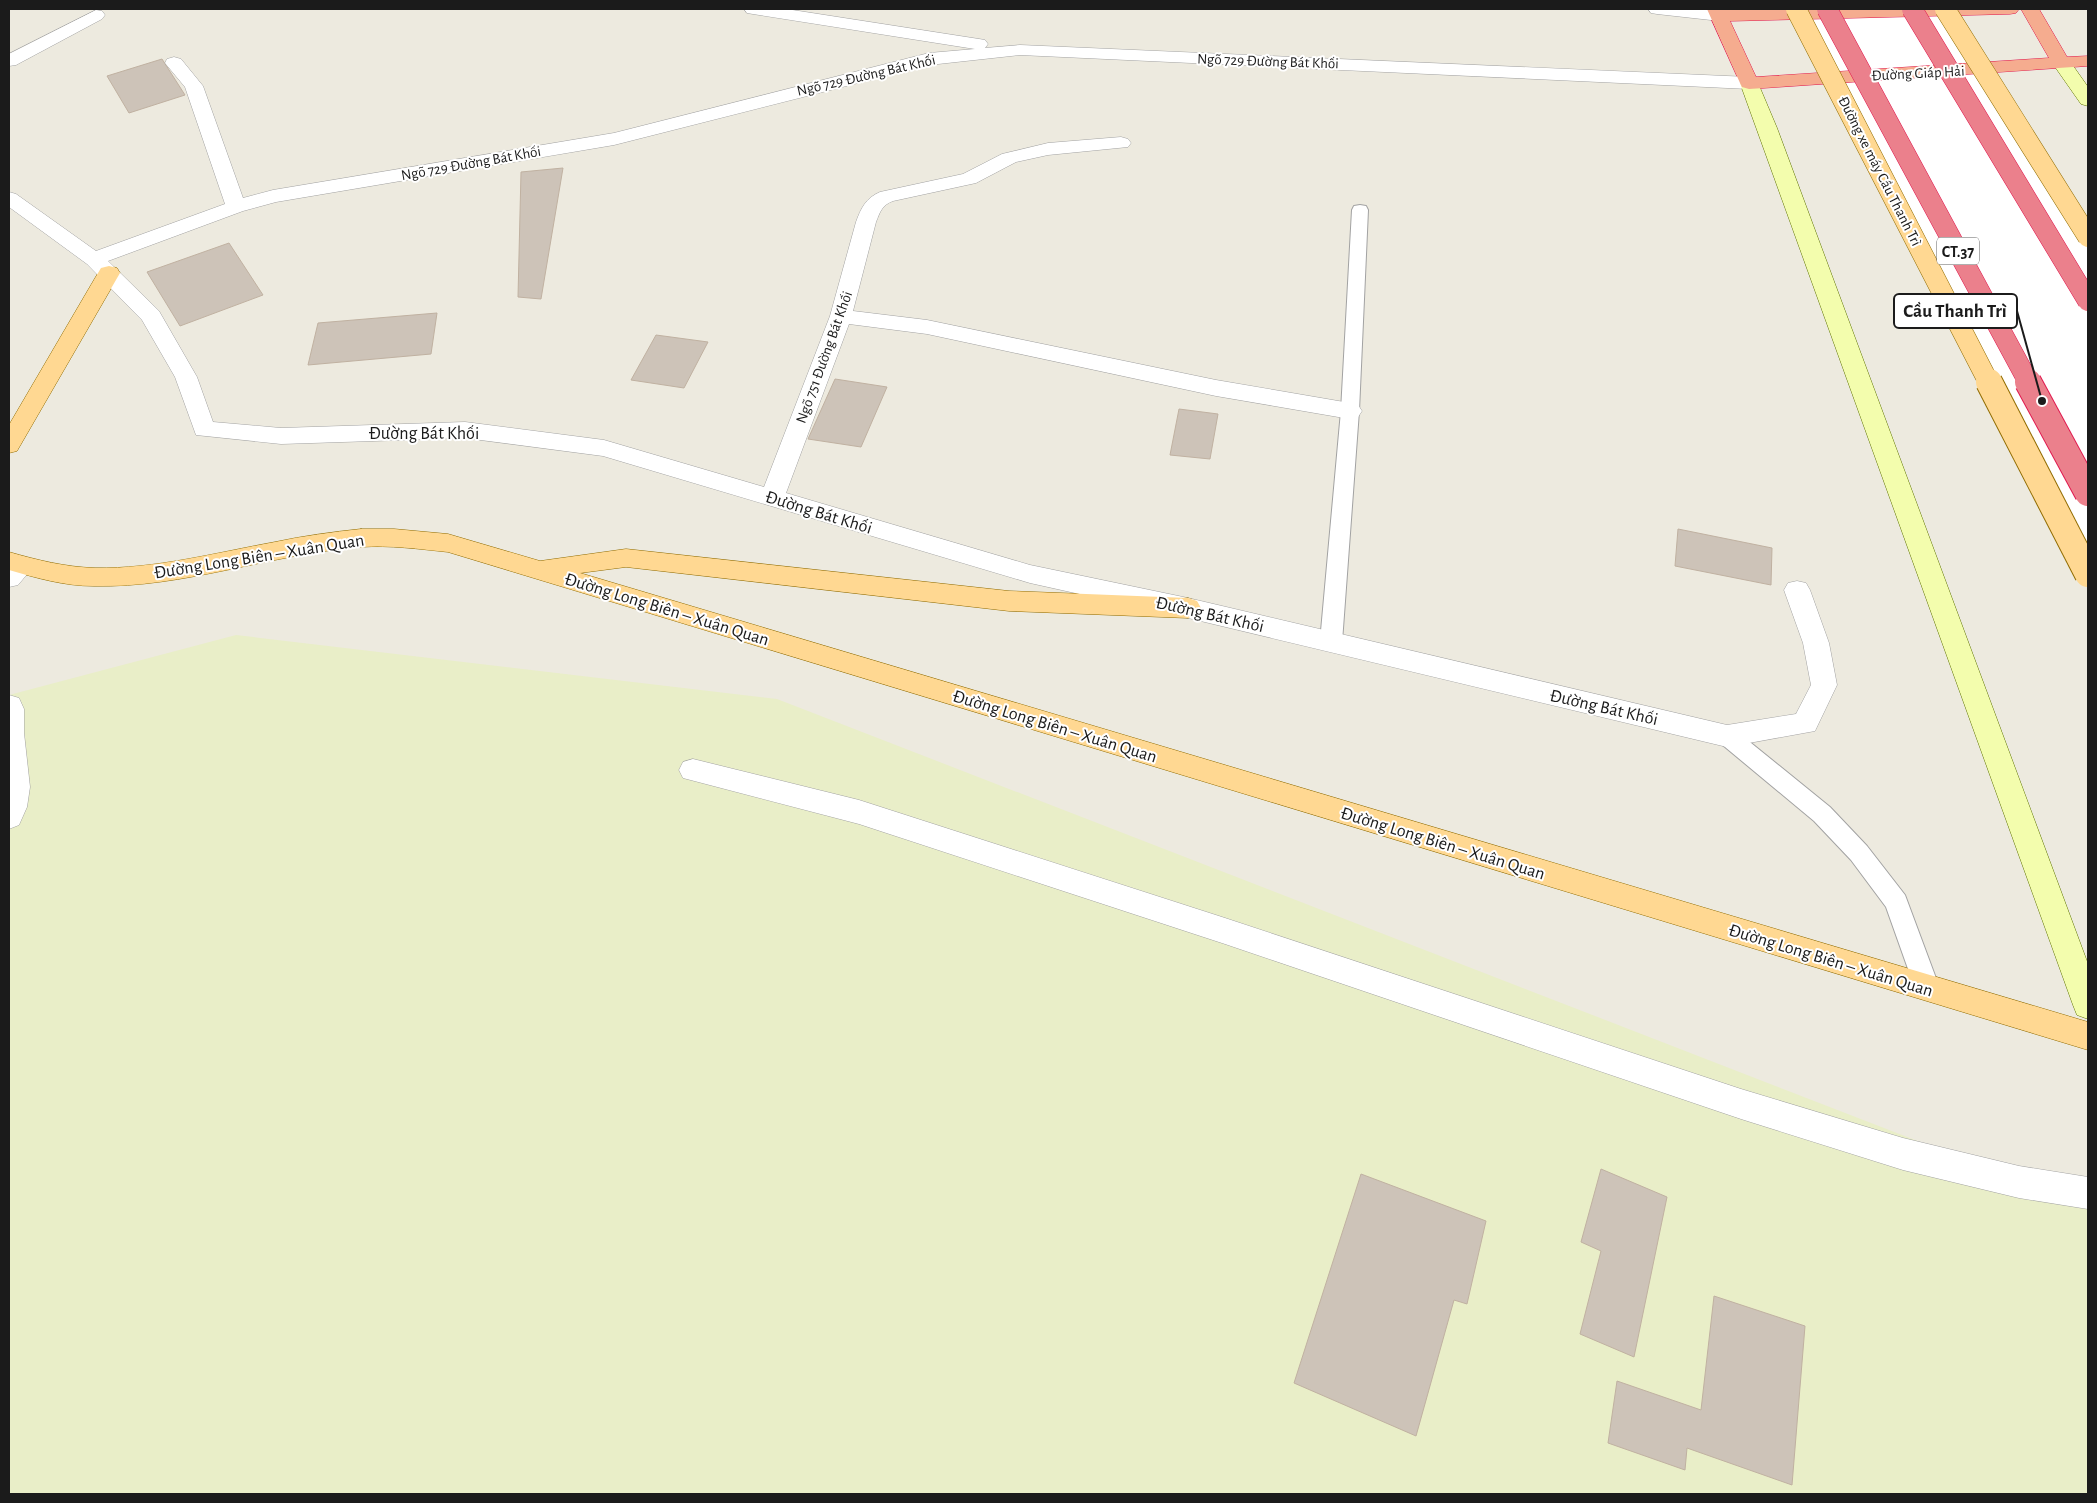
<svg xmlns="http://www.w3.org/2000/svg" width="2097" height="1503" font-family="'Alegreya Sans',sans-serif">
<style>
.farmland{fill:#e9eec8}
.pier{fill:#fff}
.building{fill:#cdc3b8;stroke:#c0b1a1}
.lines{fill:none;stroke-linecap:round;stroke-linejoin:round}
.service-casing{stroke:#a2a2a2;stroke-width:2}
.minor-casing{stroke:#a2a2a2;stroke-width:1}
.secondary-casing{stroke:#5e7300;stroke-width:1}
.primary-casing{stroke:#916c00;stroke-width:1}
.trunk-casing{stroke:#e0184e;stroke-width:1}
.service{fill:#fff;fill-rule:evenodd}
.minor{fill:#fff;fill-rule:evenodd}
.secondary{fill:#f3fdad;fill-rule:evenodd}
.primary{fill:#ffd892;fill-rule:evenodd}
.trunk{fill:#f5ac8f;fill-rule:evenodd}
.primary-bridge-far1-casing{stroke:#916c00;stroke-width:21;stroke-linecap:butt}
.primary-bridge-casing{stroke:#916c00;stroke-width:28;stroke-linecap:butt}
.motorway-bridge-far1-casing{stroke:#e0184e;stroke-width:21;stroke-linecap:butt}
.motorway-bridge-casing{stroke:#e0184e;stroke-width:28;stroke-linecap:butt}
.primary-bridge-far1{stroke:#ffd892;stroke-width:20}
.primary-bridge{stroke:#ffd892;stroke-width:26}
.motorway-bridge-far1{stroke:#eb808c;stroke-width:20}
.motorway-bridge{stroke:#eb808c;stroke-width:26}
.labels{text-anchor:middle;stroke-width:4;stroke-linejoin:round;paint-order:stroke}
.far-street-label{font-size:15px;fill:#1b1b1b;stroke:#fff}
.shield{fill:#fff;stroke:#5f5f5f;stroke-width:1}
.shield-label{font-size:16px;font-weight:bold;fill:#1b1b1b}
.street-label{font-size:18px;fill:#1b1b1b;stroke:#fff}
.leader{fill:none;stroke:#1b1b1b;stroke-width:2}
.callout-dot{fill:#1b1b1b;stroke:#fff;stroke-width:2}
.callout{fill:#fff;stroke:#1b1b1b;stroke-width:2}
.callout-label{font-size:19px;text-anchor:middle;font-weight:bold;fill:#1b1b1b}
</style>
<rect width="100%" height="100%" fill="#edeadf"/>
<path class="farmland" d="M236,635L777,699L2088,1207V1494H9V695Z"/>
<path class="pier" d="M1791,9H1954L2088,224V577Z"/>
<path class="building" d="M162,59L185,95L129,113L107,76Z
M563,168L541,299L518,297L521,172Z
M229,243L263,295L180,326L147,272Z
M437,313L431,354L308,365L318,323Z
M656,335L708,342L684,388L631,380Z
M835,379L887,387L861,447L808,439Z
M1179,409L1218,414L1210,459L1170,455Z
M1678,529L1772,548L1771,585L1675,566Z
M1601,1169L1667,1197L1634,1357L1580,1334L1601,1251L1581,1242Z
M1361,1174L1486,1221L1467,1304L1454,1300L1416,1436L1294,1383Z
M1714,1296L1805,1326L1792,1485L1687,1448L1685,1470L1608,1443L1617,1381L1701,1410Z"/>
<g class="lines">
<defs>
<path id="service" d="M1360,205L1366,206L1368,210L1359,411L1342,642L1339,648L1331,650L1323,648L1320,642L1341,411L1352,210L1354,206Z
M1727,727L1735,730L1830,807L1867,846L1905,895L1940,989L1936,997L1927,1000L1918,997L1886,907L1851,860L1814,821L1719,742L1716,736L1719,730Z"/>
<path id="minor" d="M744,9H786L979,39L985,40L988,44L985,48L1020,45L1749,77L1756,79L1758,83L1756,87L1749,89L1020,55L929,65L614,145L276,202L243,211L108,261L159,311L197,377L213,422L281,428L465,422L604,440L764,487L830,316L856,222C861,208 866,198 880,192L963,174L1002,154L1048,143L1121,137L1128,139L1131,143L1128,147L1048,155L1016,162L976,183L893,201C882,205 880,212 876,222L853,311L927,320L1216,380L1350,403L1358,405L1362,411L1358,417L1350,419L1216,396L927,334L849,324L786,493L1030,565L1188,598L1727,725L1796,714L1811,685L1803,643L1784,590L1788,583L1797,581L1806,583L1810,590L1829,643L1837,685L1815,731L1727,747L1188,618L1030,583L603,456L465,438L281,444L196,435L175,377L142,320L87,264L9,207V192L16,194L96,251L225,204L185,87L165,63L167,59L174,57L181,59L203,86L243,198L273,190L614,133L929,53L975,49L753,14L747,13Z
M1648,9H1703L1726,12L1729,16L1726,20L1720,21L1657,14L1651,13Z
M96,10L102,11L105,15L102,19L16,65L9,66V54Z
M21,557L30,559L34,566L18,585L9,587V563Z
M9,695L19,698L24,709V733L30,787L27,807L19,825L9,829Z
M693,759L859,800L1225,918L1741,1089L1903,1138L2019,1166L2088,1177V1209L2019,1198L1903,1170L1741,1119L1225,944L859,824L683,778L679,770L683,762Z"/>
<path id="secondary" d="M2062,58L2069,60L2088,87V106L2081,104L2053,64L2055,60Z
M1749,77L1756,79L1758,83L1777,128L2088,964V1019L2077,1015L2073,1005L1740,83L1742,79Z"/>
<path id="primary" d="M109,266L117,268L120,273L17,451L9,453V425L98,273L101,268Z
M361,529H394L448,534L540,561L626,549L1009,591L1188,598L1197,601L1201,608L1197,615L1188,618L1009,611L626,567L580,573L2088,1022V1050L448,552C419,549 390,545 361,547C271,554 184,588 94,586C64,586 37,578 9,570V552C37,560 65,567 95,568C155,569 215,553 275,542C303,536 332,532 361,529Z"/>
<path id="trunk" d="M1707,9H2019L2016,13L2010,14L1730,21L1756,77L2049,58L2021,9H2039L2067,57L2088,56V66L1749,89L1742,87L1740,83Z"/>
</defs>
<use href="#service" class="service-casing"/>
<use href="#minor" class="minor-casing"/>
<use href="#secondary" class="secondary-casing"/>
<use href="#primary" class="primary-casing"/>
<use href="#trunk" class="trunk-casing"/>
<use href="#service" class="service"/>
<use href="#minor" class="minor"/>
<use href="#secondary" class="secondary"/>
<use href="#primary" class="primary"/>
<use href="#trunk" class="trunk"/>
<defs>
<path id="primary-bridge-far1" d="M1796,9L1989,383
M1945,9L2088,237"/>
<path id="primary-bridge" d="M1989,382L2088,574"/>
<path id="motorway-bridge-far1" d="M1827,9L2029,383
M1912,9L2088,301"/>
<path id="motorway-bridge" d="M2028,382L2088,493"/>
</defs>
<use href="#primary-bridge-far1" class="primary-bridge-far1-casing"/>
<use href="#primary-bridge" class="primary-bridge-casing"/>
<use href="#motorway-bridge-far1" class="motorway-bridge-far1-casing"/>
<use href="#motorway-bridge" class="motorway-bridge-casing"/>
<use href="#primary-bridge-far1" class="primary-bridge-far1"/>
<use href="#primary-bridge" class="primary-bridge"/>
<use href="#motorway-bridge-far1" class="motorway-bridge-far1"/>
<use href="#motorway-bridge" class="motorway-bridge"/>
</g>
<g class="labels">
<g class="far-street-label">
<text transform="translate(1268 61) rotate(2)" y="5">Ngõ 729 Đường Bát Khối</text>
<text transform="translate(1918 73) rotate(-3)" y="5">Đường Giáp Hải</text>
<text transform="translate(866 75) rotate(-13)" y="5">Ngõ 729 Đường Bát Khối</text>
<text transform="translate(471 163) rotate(-10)" y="5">Ngõ 729 Đường Bát Khối</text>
<text transform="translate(1880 171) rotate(63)" y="5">Đường xe máy Cầu Thanh Trì</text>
<text transform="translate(824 357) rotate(-70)" y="5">Ngõ 751 Đường Bát Khối</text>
</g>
<rect class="shield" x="1937" y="237.5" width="42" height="27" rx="4"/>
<g class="shield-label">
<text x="1958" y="257">CT.37</text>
</g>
<g class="street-label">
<text x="424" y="439">Đường Bát Khối</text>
<text transform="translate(819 512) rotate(17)" y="6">Đường Bát Khối</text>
<text transform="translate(259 556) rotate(-9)" y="6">Đường Long Biên – Xuân Quan</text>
<text transform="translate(667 609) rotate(17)" y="6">Đường Long Biên – Xuân Quan</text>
<text transform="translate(1210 614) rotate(13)" y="6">Đường Bát Khối</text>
<text transform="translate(1604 707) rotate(13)" y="6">Đường Bát Khối</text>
<text transform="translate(1055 726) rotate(17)" y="6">Đường Long Biên – Xuân Quan</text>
<text transform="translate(1443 843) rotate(17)" y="6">Đường Long Biên – Xuân Quan</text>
<text transform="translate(1831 960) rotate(17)" y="6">Đường Long Biên – Xuân Quan</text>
</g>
</g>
<path class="leader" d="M2042 401L2017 311"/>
<circle class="callout-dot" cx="2042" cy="401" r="5"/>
<rect class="callout" x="1894" y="294" width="123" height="34" rx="5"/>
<g class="callout-label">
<text x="1955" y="317">Cầu Thanh Trì</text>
</g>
<rect width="2097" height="1503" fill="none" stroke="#1b1b1b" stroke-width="20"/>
</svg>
